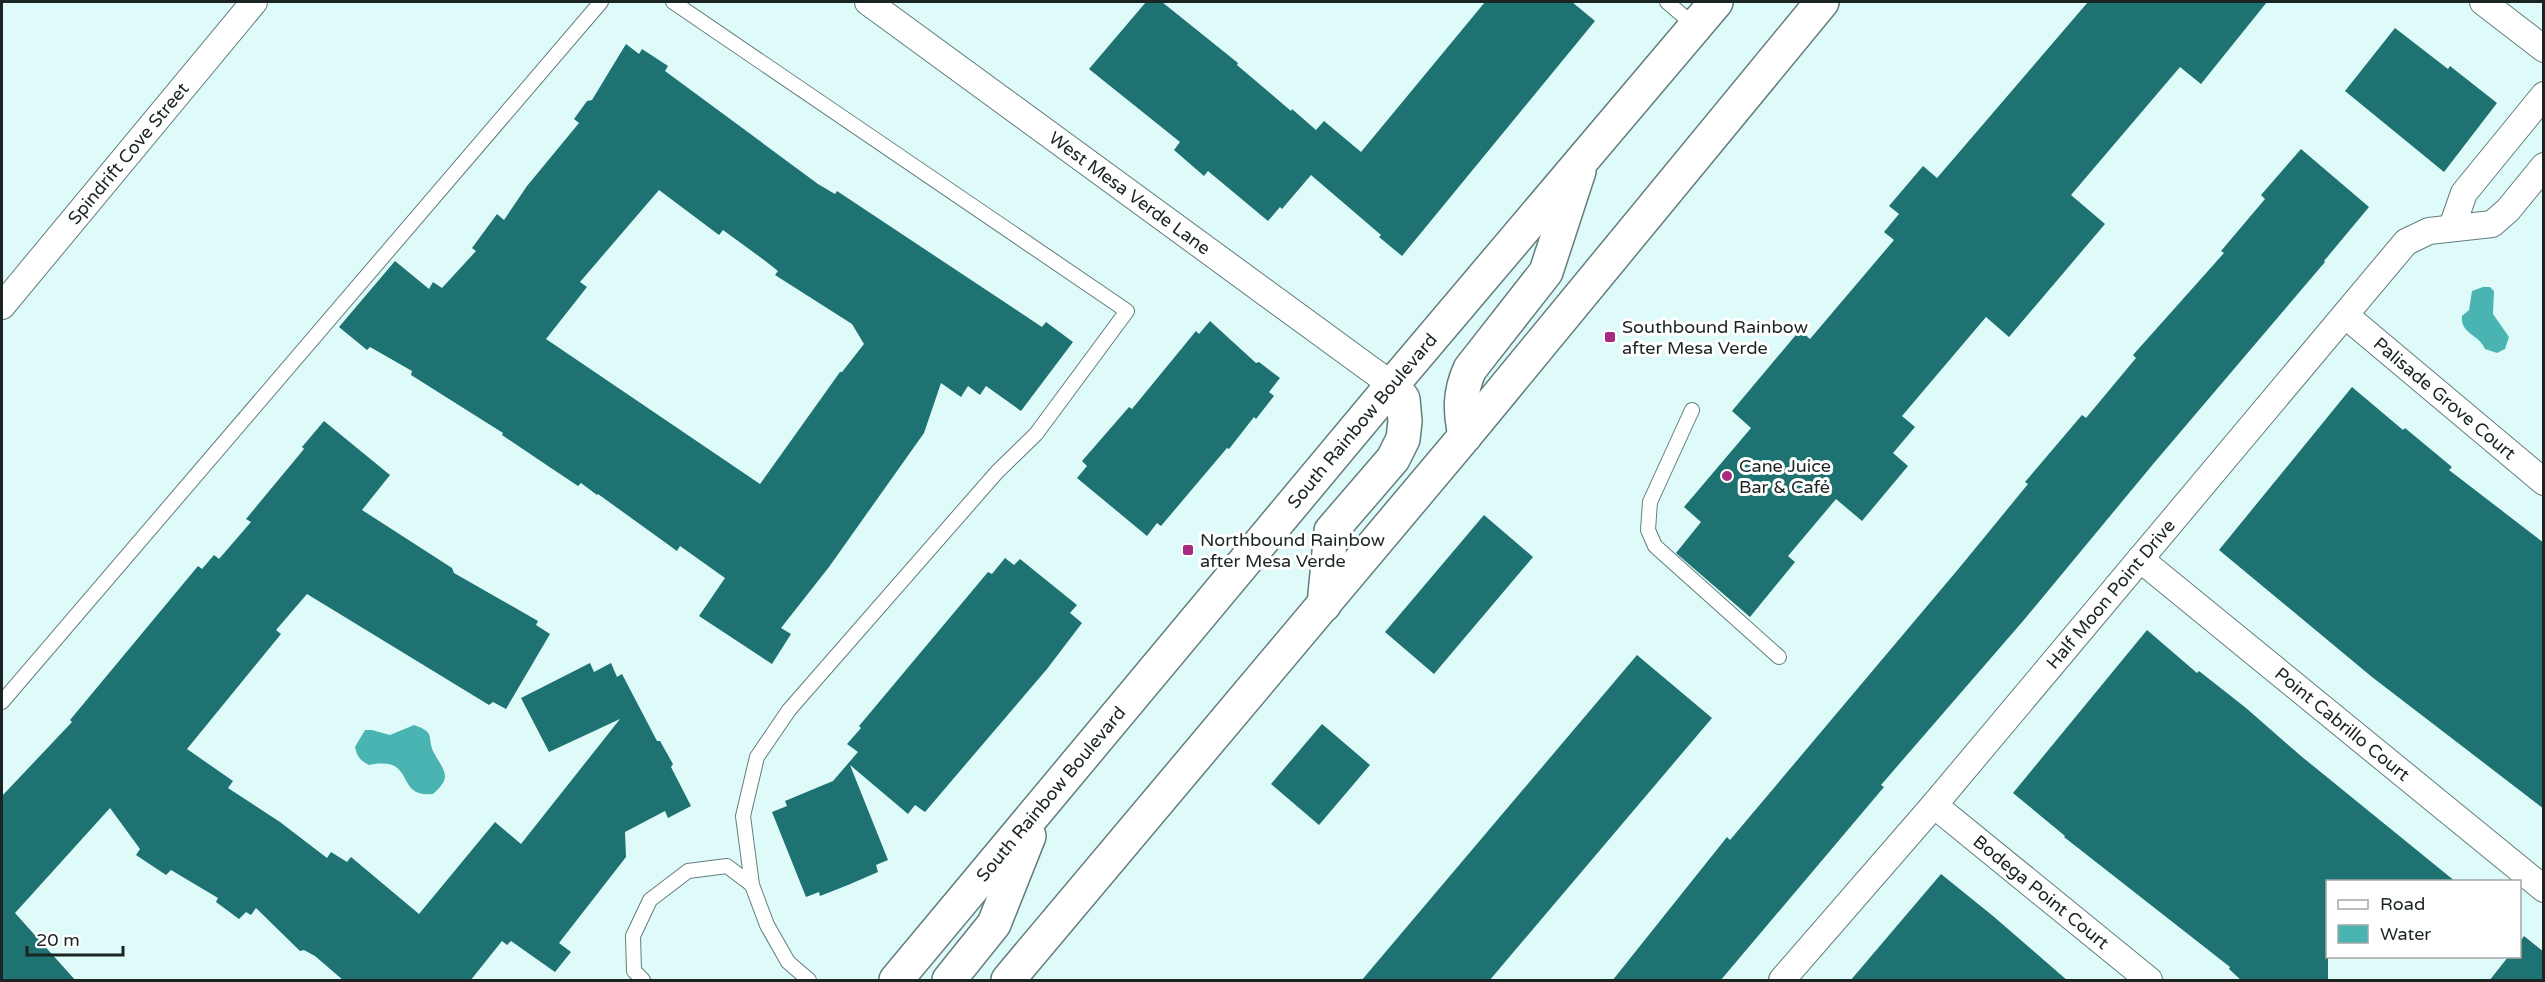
<svg xmlns="http://www.w3.org/2000/svg" width="2545" height="982" font-family="'Varela Round',sans-serif">
<style>
.water{fill:#4ab4b2}
.building{fill:#1e7271;fill-rule:evenodd}
.lines{fill:none;stroke-linecap:round;stroke-linejoin:round}
.lane-casing{stroke:#637d7c;stroke-width:16}
.street-casing{stroke:#637d7c;stroke-width:28}
.primary-casing{stroke:#637d7c;stroke-width:36}
.lane{stroke:#fff;stroke-width:14}
.street{stroke:#fff;stroke-width:26}
.primary{stroke:#fff;stroke-width:33}
.poi-dot{fill:#a62b7f;stroke:#fff;stroke-width:2}
.labels{text-anchor:middle;stroke-width:6;stroke-linejoin:round;paint-order:stroke}
.street-label{font-size:18px;fill:#192423;stroke:#fff}
.poi-label{font-size:18px;fill:#192423;stroke:#fff;text-anchor:start}
</style>
<rect width="100%" height="100%" fill="#defbf9"/>
<path class="water" d="M2483,287H2490L2494,291L2493,314L2509,337L2505,349L2497,353L2485,349C2479,334 2460,334 2462,316L2469,310L2472,291Z
M414,725C437,733 426,737 434,753C444,771 453,777 433,794C393,798 418,755 369,765C361,761 357,757 355,747L365,730H372L390,735Z"/>
<path class="building" d="M1146,2H1162L1238,63L1237,65L1291,111L1292,109L1316,130L1324,121L1361,152L1485,2H1572L1595,21L1402,256L1379,237L1381,235L1311,175L1282,209L1280,207L1268,221L1208,171L1204,176L1174,150L1180,142L1089,69Z
M2088,2H2267L2201,84L2180,67L2071,195L2105,224L2009,337L1986,317L1902,416L1915,427L1893,453L1908,466L1862,521L1836,499L1788,556L1795,562L1750,617L1676,553L1701,522L1684,507L1751,428L1732,411L1800,330L1810,339L1894,240L1884,232L1899,214L1889,206L1923,166L1937,178Z
M2395,28L2448,69L2450,66L2497,103L2444,172L2345,91Z
M626,44L639,54L642,49L668,66L665,71L818,184L835,194L837,191L1042,327L1046,322L1073,342L1021,411L986,386L980,395L968,386L961,397L941,383L924,433L829,567L781,628L791,634L772,664L699,616L725,578L680,546L677,551L598,494L597,495L581,483L578,486L551,468L502,435L503,433L411,375L412,371L370,347L367,350L339,327L395,261L429,289L433,282L442,288L476,251L472,248L497,214L504,220L527,186L579,123L574,119L587,101L592,100ZM659,190L719,235L723,230L764,260L778,271L775,275L852,324L864,344L842,372H840L760,484L546,339L587,287L580,282Z
M2301,149L2369,207L2324,261L2325,262L2154,463L2023,621L1881,785L1884,787L1720,981H1612L1727,837L1730,840L1960,567L2028,484L2025,482L2082,415L2086,418L2136,358L2133,355L2224,253L2221,251L2265,199L2261,195Z
M1210,321L1256,363L1259,362L1280,378L1269,392L1274,396L1256,419L1254,417L1229,449L1227,448L1161,526L1157,523L1147,536L1077,478L1087,466L1082,461L1129,407L1132,409L1196,331L1199,334Z
M2352,387L2403,430L2405,428L2452,467L2449,470L2544,543V809L2372,677L2219,550Z
M324,421L390,475L362,510L452,568L454,573L538,621L536,625L550,634L506,709L493,702L489,705L307,594L276,630L281,634L187,749L233,781L228,788L280,822L327,858L331,852L347,862L351,857L419,914L495,822L521,844L620,719L549,752L521,698L590,663L594,672L611,663L617,677L622,674L657,741H660L673,764L671,767L691,806L668,818L665,811L625,832L626,857L559,943L571,952L555,972L511,941L507,945L502,941L470,981H344L315,956L304,950L300,951L256,908L251,915L246,912L239,919L216,902L218,898L171,870L166,875L136,855L140,849L110,808L15,913L76,981H2V796L72,722L70,720L198,566L202,569L214,555L219,559L251,522L246,519L304,449L302,447Z
M1484,515L1533,557L1434,674L1385,632Z
M1005,558L1014,565L1020,559L1077,605L1070,613L1082,623L1047,669L925,812L915,805L908,814L850,765L888,860L876,865L878,872L848,885L820,896L819,892L806,897L772,812L787,806L785,801L833,781L858,752L847,744L861,728L859,726L988,572L992,574Z
M2147,630L2197,673L2199,671L2246,708L2301,756L2456,882H2328V981H2242L2229,969L2230,967L2064,837L2065,836L2013,793Z
M1637,655L1712,718L1489,981H1361Z
M1322,724L1370,765L1319,825L1271,784Z
M1941,874L1993,916L2068,981H1850Z
M2524,936L2544,952V981H2489L2508,957H2520V942Z"/>
<g class="lines">
<defs>
<path id="lane" d="M673,2L1127,311L1036,434L997,472L789,710L757,757L743,816L752,885
M1667,2L1695,26
M1692,410L1650,502L1648,530L1655,546L1779,657
M2,702L601,2
M643,980L634,971L633,936L650,900L688,871L727,866L752,885L767,925L788,962L809,980"/>
<g id="street">
<path id="s1" d="M868,2L1392,385"/>
<path d="M2483,2L2544,49"/>
<path d="M2452,227L2464,193L2544,95"/>
<path id="s2" d="M2,306L254,2"/>
<path id="s3" d="M2345,315L2544,482"/>
<path id="s4" d="M2140,559L2544,889"/>
<path id="s5" d="M1934,805L2149,980"/>
<path id="s6" d="M1782,980L1934,805L2406,242L2429,231L2492,224L2508,210L2544,166"/>
</g>
<g id="primary">
<path d="M1465,436C1460,411 1459,393 1470,369L1546,272L1579,171"/>
<path d="M1324,605L1331,531L1393,459L1403,439L1405,421L1403,399L1392,385"/>
<path id="s7" d="M896,980L1392,385L1716,2"/>
<path d="M949,980L994,924L1029,836"/>
<path d="M1008,980L1465,436L1822,2"/>
</g>
</defs>
<use href="#lane" class="lane-casing"/>
<use href="#street" class="street-casing"/>
<use href="#primary" class="primary-casing"/>
<use href="#lane" class="lane"/>
<use href="#street" class="street"/>
<use href="#primary" class="primary"/>
</g>
<g class="poi-dot">
<rect x="1604" y="331" width="12" height="12" rx="3"/>
<circle cx="1727" cy="476" r="6"/>
<rect x="1182" y="544" width="12" height="12" rx="3"/>
</g>
<g class="labels">
<g class="street-label">
<text dy="6" stroke="none"><textPath href="#s2" startOffset="198">Spindrift Cove Street</textPath></text>
<text dy="6" stroke="none"><textPath href="#s1" startOffset="324">West Mesa Verde Lane</textPath></text>
<text dy="6" stroke="none"><textPath href="#s3" startOffset="130">Palisade Grove Court</textPath></text>
<text dy="6" stroke="none"><textPath href="#s7" startOffset="728">South Rainbow Boulevard</textPath></text>
<text dy="6" stroke="none"><textPath href="#s6" startOffset="507">Half Moon Point Drive</textPath></text>
<text dy="6" stroke="none"><textPath href="#s4" startOffset="261">Point Cabrillo Court</textPath></text>
<text dy="6" stroke="none"><textPath href="#s7" startOffset="242">South Rainbow Boulevard</textPath></text>
<text dy="6" stroke="none"><textPath href="#s5" startOffset="138">Bodega Point Court</textPath></text>
</g>
<g class="poi-label">
<text x="1622" y="333">Southbound Rainbow<tspan x="1622" dy="21">after Mesa Verde</tspan></text>
<text x="1739" y="472">Cane Juice<tspan x="1739" dy="21">Bar &amp; Café</tspan></text>
<text x="1200" y="546">Northbound Rainbow<tspan x="1200" dy="21">after Mesa Verde</tspan></text>
</g>
</g>
<rect width="2545" height="982" fill="none" stroke="#192423" stroke-width="6"/>
<rect x="2326" y="880" width="195" height="78" fill="#ffffff" stroke="#a3a7a7" stroke-width="1.5"/>
<rect x="2338" y="900" width="30" height="9" fill="#ffffff" stroke="#a3a7a7" stroke-width="1.5"/>
<text x="2380" y="910" font-size="18" fill="#192423">Road</text>
<rect x="2338" y="925" width="30" height="18" fill="#4ab4b2" stroke="#a3a7a7" stroke-width="1.5"/>
<text x="2380" y="940" font-size="18" fill="#192423">Water</text>
<path d="M27 946v9h96v-9" fill="none" stroke="#192423" stroke-width="3"/>
<text x="36" y="946" font-size="18" fill="#192423" stroke="#ffffff" stroke-width="4.5" paint-order="stroke">20 m</text>
</svg>
